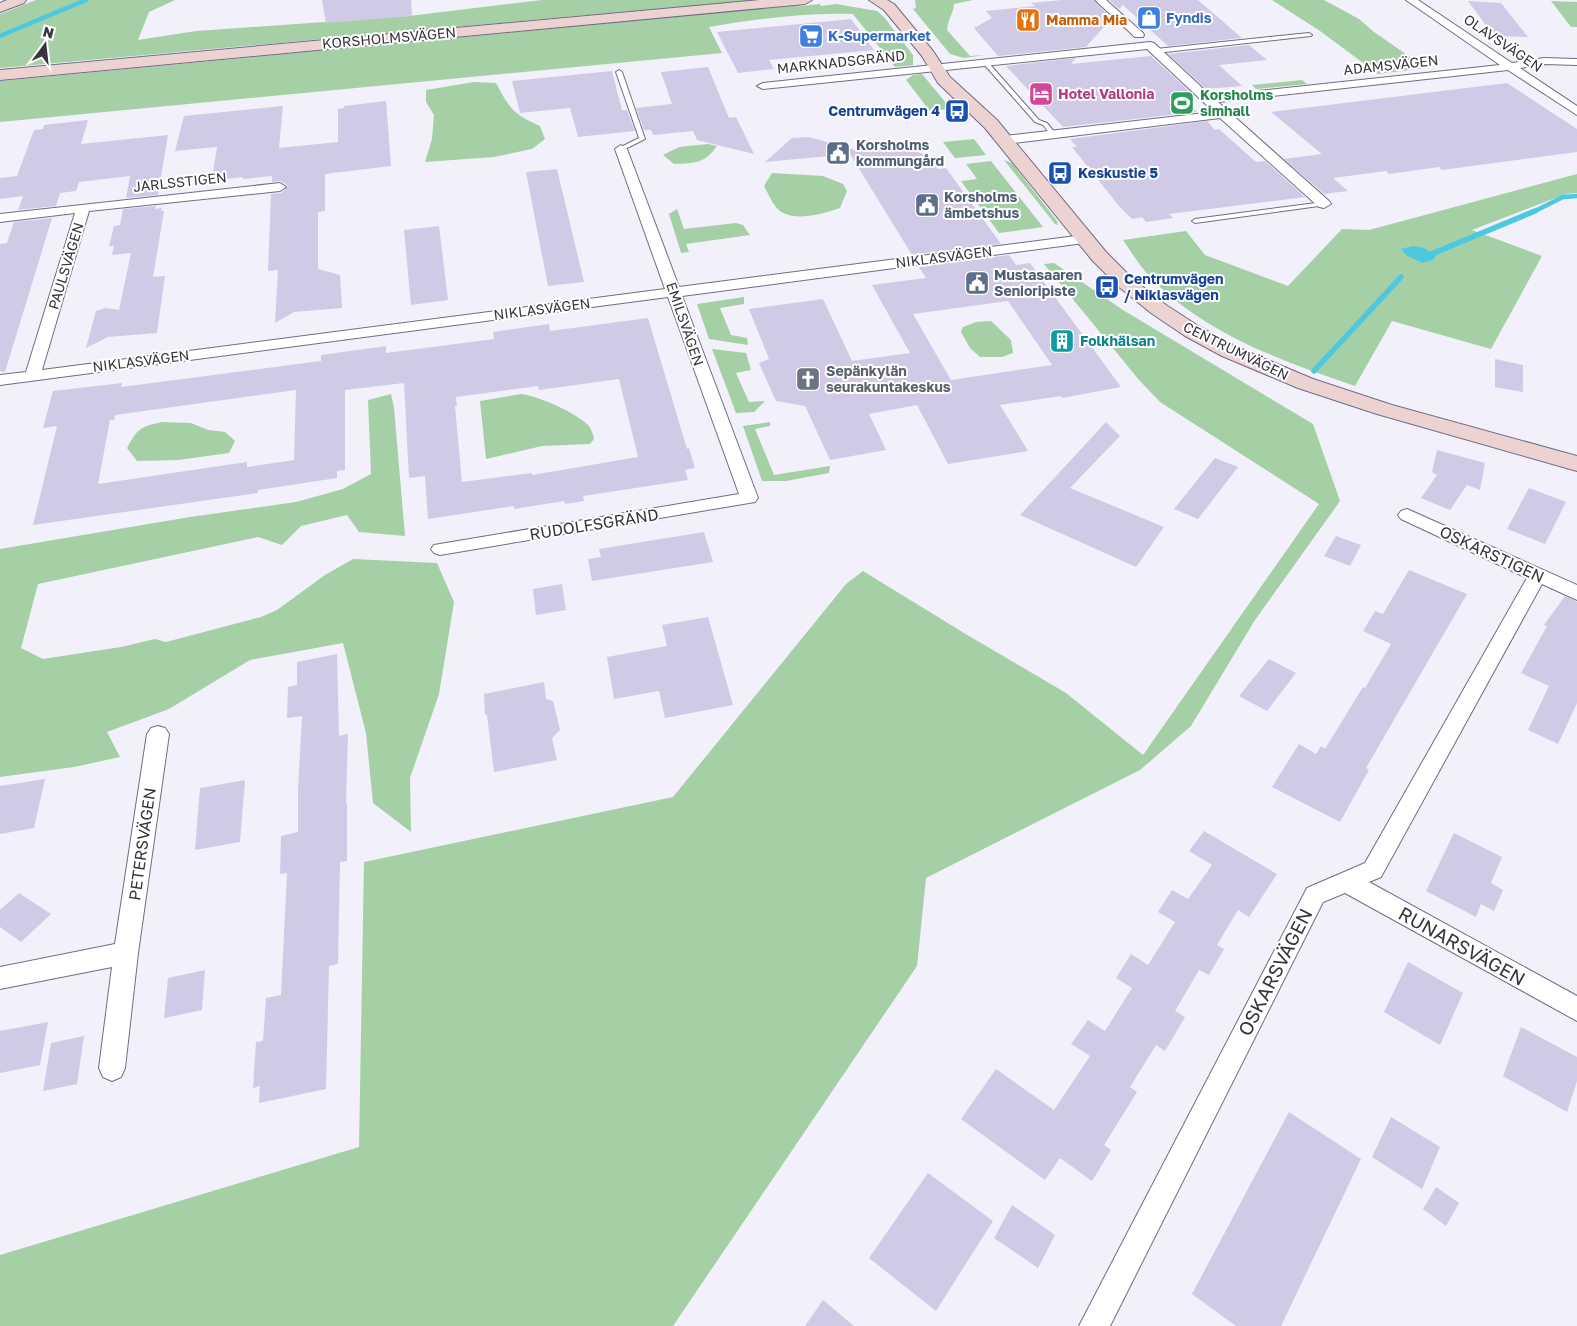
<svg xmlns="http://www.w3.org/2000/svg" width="1577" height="1326" font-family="'Golos Text',sans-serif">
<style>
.green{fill:#a5d0a6}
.water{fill:#4cc8e0}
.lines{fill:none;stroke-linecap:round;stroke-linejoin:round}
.stream-far1{stroke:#4cc8e0;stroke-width:4.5}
.stream{stroke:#4cc8e0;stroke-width:5.5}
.building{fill:#d0cae6;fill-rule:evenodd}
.lane-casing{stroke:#726c85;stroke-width:2}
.street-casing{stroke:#726c85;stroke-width:2}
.secondary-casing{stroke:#726c85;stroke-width:2}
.lane{fill:#fff;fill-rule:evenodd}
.street{fill:#fff;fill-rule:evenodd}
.secondary{fill:#edd2d2;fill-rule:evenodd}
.labels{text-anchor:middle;stroke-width:4;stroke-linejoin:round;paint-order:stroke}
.far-shop-label{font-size:14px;font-weight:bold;fill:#366cbe;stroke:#fff;text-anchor:start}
.far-food-label{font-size:14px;font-weight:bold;fill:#c56008;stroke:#fff;text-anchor:start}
.far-street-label{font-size:14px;fill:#37343f;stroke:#fff}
.far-hotel-label{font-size:14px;font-weight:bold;fill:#b23c85;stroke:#fff;text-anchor:start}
.far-leisure-label{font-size:14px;font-weight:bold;fill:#27864d;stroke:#fff;text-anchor:start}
.far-transit-label{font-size:14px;font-weight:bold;fill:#164399;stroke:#fff;text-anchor:start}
.far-service-label{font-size:14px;font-weight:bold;fill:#4e5e75;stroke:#fff;text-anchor:start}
.far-culture-label{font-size:14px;font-weight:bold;fill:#0d838f;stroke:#fff;text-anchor:start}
.far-worship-label{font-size:14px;font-weight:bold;fill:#5b616d;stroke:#fff;text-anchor:start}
.street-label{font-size:16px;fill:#37343f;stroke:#fff}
.near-street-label{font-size:19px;fill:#37343f;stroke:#fff}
</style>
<rect width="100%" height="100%" fill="#f2f0fb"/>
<path class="green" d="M36,0H175L149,12L138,40L196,31L409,16L542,0H757L0,68V14Z
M915,0H973L954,4C954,12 948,19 947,30L970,56L985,55L964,58L950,54L913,9L916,8Z
M1272,0H1324L1359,19L1374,32L1426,68L1378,74L1320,31Z
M1551,1L1577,2V27H1571Z
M820,4L821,6L836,4L877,11L884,17L913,55V65L895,67L853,14C806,12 756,19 709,27L722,53L0,122V81L799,5L800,6Z
M922,74L951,109L930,111L906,80L913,75Z
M1302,80L1307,84L1256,89L1252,85Z
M474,82L496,83C510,109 513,114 540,126L545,139L532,149L494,157L425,162L432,139L434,115L426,102V90Z
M974,139L986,155L955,158L943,142Z
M708,144L717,146C704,164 695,163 674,164L663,155L679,147Z
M1004,160L1012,163L1057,221L1058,225L1055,224Z
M991,161L1043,227L999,233L961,181L977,179L966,164Z
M772,173L823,176L843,184L847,191L840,208C823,214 789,224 776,207C771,201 768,193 764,186Z
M1577,174V193L1566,194L1472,230L1542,256L1491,349L1392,321L1355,386C1284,362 1203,333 1150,277C1140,266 1131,252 1123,240L1186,231L1205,255L1288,286L1342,229L1369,230Z
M677,209L684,229L736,223L743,225L750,235L686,244L689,252L681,253L669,214Z
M1054,263L1123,310L1313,424L1340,501L1255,620L1191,726L1140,770L926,878L917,966L673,1326H0V1255L359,1147L364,862L673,797L846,584L863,571L964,633L1066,693L1143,755L1319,504L1160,402L1139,380L1044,264Z
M744,297V304L720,308L731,335L747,338L748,345L709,339L697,304Z
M991,321L1011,340L1013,353L1002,357H980L970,348L961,332L963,327L976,322Z
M712,349L746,353L751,370L736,373L749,402L765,401L754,412L736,413Z
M391,394L394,408L405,536L359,532L347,515L301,526L282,545L258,537L38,584L21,648L43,659L121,647L155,639L166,642L261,617L277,610L325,575L353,559L437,563L454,602L439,694L410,778L411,832L373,803L366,733L343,643L250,660L169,709L107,732L120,757L74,767L0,777V549L190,517L296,502L343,489L371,474L368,400Z
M521,394C538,396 575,412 588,425C591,428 593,434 594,439L590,444L542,446L486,459L480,401Z
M162,422L191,423L208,430L225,432L235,441L229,453L178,460L137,461L127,448C138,428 140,427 162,422Z
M770,422V426L755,429L774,475L830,466L829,473L786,481H762L743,426Z"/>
<path class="water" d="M1413,246L1424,248L1436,255L1433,260L1423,263L1407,256L1401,249Z"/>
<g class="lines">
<path class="stream-far1" d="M0,36L86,0
M1533,212L1563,197L1577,196"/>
<path class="stream" d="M1424,257L1535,211
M1314,371L1401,277"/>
</g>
<path class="building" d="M322,0H411L412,16L326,23Z
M1062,0H1093L1112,18L1086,47L998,56L974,28L992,18L986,11L1035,6L1031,3Z
M1109,0H1198L1242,38L1168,46L1123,5L1119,9Z
M1468,1L1501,3L1528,37L1494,36Z
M851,19L874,50L769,60L774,69L738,73L717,32Z
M1249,45L1267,60L1219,65L1242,86L1206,89L1168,54Z
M1151,56L1189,91L1176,92L1197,112L1063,127L1006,66L1076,58L1071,64Z
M708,67L729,118L736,117L754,154L697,140L693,131L653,135L651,130H644L636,108L672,104L661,72Z
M612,71L622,110H627L635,131L578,137L570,108L520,113L512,81Z
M1507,83L1577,129V152L1442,170L1439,167L1389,174L1386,171L1333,178L1348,191L1324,194L1284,159L1322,154L1271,112Z
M386,101L391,166L325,174V211L318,212V269L340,275L342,308L294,312L275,323L278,270L268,271L271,194L281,193L288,186L281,181L272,182V176L243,179V177L219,180V176L212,177L217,147L175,151L184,116L283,106L279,148L338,142V109L344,108V106Z
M88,120L81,144L168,135L158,195L126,198L130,176L79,182L76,191L60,193L56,206L18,210L23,196L0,199V178L17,176L34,130L43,129L44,125Z
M1207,121L1215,130L1219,129L1256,162L1265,161L1305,197L1169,214L1173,218L1146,222L1142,217L1132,219L1119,206L1072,147H1077L1070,139Z
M809,137L855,150L898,144L906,152L914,151L926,155L938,169L946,168L1001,244L912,255L850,154L765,162L792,138Z
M557,169L584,282L548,286L526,172Z
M156,206L155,209L162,208L161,211H164L153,277L165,276L157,333L108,337L86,348L96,311L105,308L119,310L131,253L112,255L114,246H109L114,226L120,225L123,209Z
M52,218L5,372L0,371V244L7,243L14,222Z
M439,226L448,300L411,305L404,230Z
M1009,255L1016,265L1030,263L1121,387L1062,398L1061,396L1000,405L1028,451L948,464L917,405L869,414L886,450L830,460L805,406L776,401L759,363L769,359L749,309L823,299L852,361L910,353L872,285L926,278L919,267ZM1008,301L1052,365L951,380L913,314Z
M648,318L687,449L689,448L695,468L685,470L688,480L583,496L584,501L565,504L564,501L514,509V506L428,519L425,476L409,478L404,383L345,390V470L337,471V478L258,490V493L33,525L57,426L43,428L53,391L122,383L121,387L321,361V355L386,346V353L494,339L493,332L549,324L550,331ZM619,379L638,457L532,475V473L462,482L455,406H457L456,397L538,386L539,390ZM296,390L294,460L247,467V462L98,484L110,420H114L115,415Z
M1495,359L1523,365V392L1495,387Z
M1106,422L1120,436L1070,488L1164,527L1136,567L1020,515Z
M1437,450L1485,463L1480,490L1467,485L1450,510L1421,498L1437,475L1432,472Z
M1215,458L1238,467L1198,519L1174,509Z
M1529,488L1566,502L1545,544L1507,529Z
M704,532L713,562L592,581L588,559L601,557L599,549Z
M1336,536L1361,545L1350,566L1324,556Z
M1409,570L1467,594L1366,768L1369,770L1340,822L1272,787L1299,744L1316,754L1321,746L1325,749L1363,687L1365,688L1391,644L1363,631L1375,611L1383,614Z
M562,584L566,610L536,615L533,589Z
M1565,596L1577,602V703L1558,744L1528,730L1549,686L1521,673L1547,626L1544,625Z
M708,617L733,705L665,718L659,691L614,699L607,657L667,646L662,625Z
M337,654L339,736L348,734L346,803H347V861L340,862L338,964L329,966L326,1089L259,1103L260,1086L253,1088L256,1042L263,1041L266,998L281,995L287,873L280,874L281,836L298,832V790L302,716L287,718L288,687L297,685V662Z
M1269,659L1296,673L1267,711L1239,696Z
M544,682L546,699L553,701L560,730L552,738L557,760L494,772L487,715H485L484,694Z
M45,779L34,828L0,834V786Z
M245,780L240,842L195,850L200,788Z
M1204,831L1277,874L1249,917L1238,910L1217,945L1224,949L1209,975L1199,970L1175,1011L1185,1017L1165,1051L1156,1045L1130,1087L1137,1092L1104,1145L1111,1150L1092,1181L1060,1158L1045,1180L961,1119L996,1069L1054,1110L1090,1056L1071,1044L1088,1020L1105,1031L1132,988L1116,978L1131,954L1148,965L1175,922L1158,912L1172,890L1188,899L1212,865L1189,851Z
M1454,833L1502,857L1491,883L1503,890L1494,911L1481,904L1476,917L1426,891Z
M19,893L51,914L21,942L0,927V910Z
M1408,962L1463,993L1440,1045L1384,1012Z
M205,970L202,1010L164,1018L168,978Z
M48,1022L40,1065L0,1073V1031Z
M1521,1027L1577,1057V1081L1567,1112L1503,1076Z
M84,1036L77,1084L43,1091L51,1043Z
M1289,1112L1361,1159L1281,1326H1236L1192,1294Z
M1391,1117L1440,1147L1422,1189L1372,1157Z
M928,1173L993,1221L936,1311L869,1258Z
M1436,1187L1459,1203L1446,1226L1423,1209Z
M1012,1205L1055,1235L1038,1268L994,1238Z
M823,1300L854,1326H805Z"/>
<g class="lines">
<defs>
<path id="lane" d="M1309,33L1312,35L1311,36L1156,53L1153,51L1156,49Z
M983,61H987L1039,120L1047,123L1056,134L1055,135H1051L1043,125L1035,122L983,63Z
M619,70L622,72L645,139L621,151L619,150V148L639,138L616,72Z
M1324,202L1327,204L1326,205L1195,223L1192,221L1195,219Z"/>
<path id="street" d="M1095,0H1106L1143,33L1144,35L1143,37H1135Z
M1406,0H1418L1512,63L1544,58L1577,59V65L1544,64L1520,68L1577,106V115L1508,70L1218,102L1329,201L1331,204L1324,208L1319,207L1220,118L1005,144L999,140L1005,136L1214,112L1147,49L763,89L757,86L763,83L1150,42L1154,43L1211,96L1500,65Z
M621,145L627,149L679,287L1084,235L1091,239L1084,243L682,296L758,498L755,502L440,555L434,553L431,549L434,545L739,494L668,297L0,385V375L26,372L75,213L0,222V214L280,183L286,187L280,191L89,211L42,370L665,289L615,149Z
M1407,509L1577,585V600L1542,584L1381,877L1369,882L1577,996V1021L1345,893L1323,902L1110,1326H1079L1307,888L1365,863L1527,578L1401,519L1398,515L1401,511Z
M158,726L165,728L169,734L138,953L125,1068L121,1077L112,1081L103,1077L99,1068L112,967L0,989V967L115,944L147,734L151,728Z"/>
<path id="secondary" d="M7,0H26L24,3L0,12V3Z
M760,0H812L805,4L0,80V70Z
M869,0H887L894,4L933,51L950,77L997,120L1106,252L1133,279L1166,305L1200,327L1237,347L1313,379L1392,405L1577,456V471L1377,414L1298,388L1222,356L1185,336L1151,313L1119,287L1092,260L985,128L938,83L922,56L884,10Z"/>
</defs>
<use href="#lane" class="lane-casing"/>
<use href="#street" class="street-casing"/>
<use href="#secondary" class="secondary-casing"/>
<use href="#lane" class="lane"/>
<use href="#street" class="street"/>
<use href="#secondary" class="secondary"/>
</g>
<defs>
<symbol id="shop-square" viewBox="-11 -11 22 22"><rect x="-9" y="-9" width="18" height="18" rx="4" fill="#3f7fe0" stroke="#fff"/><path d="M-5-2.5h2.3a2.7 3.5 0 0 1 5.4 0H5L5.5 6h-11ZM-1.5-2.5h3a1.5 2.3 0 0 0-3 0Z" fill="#fff"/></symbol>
<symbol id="restaurant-square" viewBox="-11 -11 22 22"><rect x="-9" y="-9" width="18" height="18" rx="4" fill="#e8710a" stroke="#fff"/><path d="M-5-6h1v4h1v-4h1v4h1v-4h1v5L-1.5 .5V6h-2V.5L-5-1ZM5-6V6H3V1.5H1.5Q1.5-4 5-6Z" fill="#fff"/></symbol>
<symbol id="supermarket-square" viewBox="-11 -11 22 22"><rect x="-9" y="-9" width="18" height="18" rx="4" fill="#3f7fe0" stroke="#fff"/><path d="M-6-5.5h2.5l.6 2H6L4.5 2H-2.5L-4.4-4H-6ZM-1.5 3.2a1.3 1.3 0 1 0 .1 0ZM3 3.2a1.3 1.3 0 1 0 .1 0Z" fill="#fff"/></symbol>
<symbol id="hotel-square" viewBox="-11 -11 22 22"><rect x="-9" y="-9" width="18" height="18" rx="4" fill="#d1479c" stroke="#fff"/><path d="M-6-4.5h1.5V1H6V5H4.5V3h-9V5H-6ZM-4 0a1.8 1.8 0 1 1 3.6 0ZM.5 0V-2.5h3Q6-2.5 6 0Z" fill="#fff"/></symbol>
<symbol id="stadium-square" viewBox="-11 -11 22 22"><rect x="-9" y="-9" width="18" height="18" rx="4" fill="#2e9e5b" stroke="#fff"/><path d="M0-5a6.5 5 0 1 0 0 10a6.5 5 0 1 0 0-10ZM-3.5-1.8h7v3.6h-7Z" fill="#fff"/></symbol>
<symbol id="bus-square" viewBox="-11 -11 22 22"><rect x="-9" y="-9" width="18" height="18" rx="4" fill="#1a4fb4" stroke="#fff"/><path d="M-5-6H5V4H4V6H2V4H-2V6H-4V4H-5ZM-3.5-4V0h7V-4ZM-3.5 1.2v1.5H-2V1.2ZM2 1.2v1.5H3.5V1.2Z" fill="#fff"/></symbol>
<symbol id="civic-square" viewBox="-11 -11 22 22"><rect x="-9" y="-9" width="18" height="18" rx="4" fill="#5c6f8a" stroke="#fff"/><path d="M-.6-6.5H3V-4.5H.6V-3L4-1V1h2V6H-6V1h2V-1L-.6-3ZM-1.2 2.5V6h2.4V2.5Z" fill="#fff"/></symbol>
<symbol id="building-square" viewBox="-11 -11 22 22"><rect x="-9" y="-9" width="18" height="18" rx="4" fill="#0f9aa8" stroke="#fff"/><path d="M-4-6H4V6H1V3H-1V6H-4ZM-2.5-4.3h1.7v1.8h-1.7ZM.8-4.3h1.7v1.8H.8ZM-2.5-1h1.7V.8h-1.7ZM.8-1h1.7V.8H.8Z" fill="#fff"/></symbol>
<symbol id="church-square" viewBox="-11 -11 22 22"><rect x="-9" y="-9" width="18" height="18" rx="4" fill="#6b7280" stroke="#fff"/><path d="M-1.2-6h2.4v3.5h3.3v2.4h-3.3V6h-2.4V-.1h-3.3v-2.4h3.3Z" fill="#fff"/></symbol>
</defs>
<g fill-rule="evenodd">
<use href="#shop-square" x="1135" y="4" width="28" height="28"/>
<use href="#restaurant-square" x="1014" y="6" width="28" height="28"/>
<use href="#supermarket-square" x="797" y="22" width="28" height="28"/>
<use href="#hotel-square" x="1027" y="80" width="28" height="28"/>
<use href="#stadium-square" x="1168" y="89" width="28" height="28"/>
<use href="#bus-square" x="943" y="97" width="28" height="28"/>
<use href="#civic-square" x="824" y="139" width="28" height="28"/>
<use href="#bus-square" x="1046" y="159" width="28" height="28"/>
<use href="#civic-square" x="913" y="191" width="28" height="28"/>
<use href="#civic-square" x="963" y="269" width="28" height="28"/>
<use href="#bus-square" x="1093" y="273" width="28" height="28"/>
<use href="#building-square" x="1048" y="327" width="28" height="28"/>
<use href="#church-square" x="794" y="365" width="28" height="28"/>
</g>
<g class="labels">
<g class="far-shop-label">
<text x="1166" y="23">Fyndis</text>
<text x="828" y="41">K-Supermarket</text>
</g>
<g class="far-food-label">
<text x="1046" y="25">Mamma Mia</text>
</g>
<g class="far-street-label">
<text transform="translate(389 38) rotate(-5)" y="5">KORSHOLMSVÄGEN</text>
<text transform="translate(1503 43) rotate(34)" y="5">OLAVSVÄGEN</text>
<text transform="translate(841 62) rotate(-6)" y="5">MARKNADSGRÄND</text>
<text transform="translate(1391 65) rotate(-6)" y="5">ADAMSVÄGEN</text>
<text transform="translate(180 182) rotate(-6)" y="5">JARLSSTIGEN</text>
<text transform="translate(944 257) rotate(-7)" y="5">NIKLASVÄGEN</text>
<text transform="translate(66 266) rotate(-73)" y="5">PAULSVÄGEN</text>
<text transform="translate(542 309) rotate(-7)" y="5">NIKLASVÄGEN</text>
<text transform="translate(685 324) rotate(71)" y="5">EMILSVÄGEN</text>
<text transform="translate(1236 351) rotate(26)" y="5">CENTRUMVÄGEN</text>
<text transform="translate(141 361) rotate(-7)" y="5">NIKLASVÄGEN</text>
</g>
<g class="far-hotel-label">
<text x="1058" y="99">Hotel Vallonia</text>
</g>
<g class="far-leisure-label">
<text x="1200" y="100">Korsholms<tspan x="1200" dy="16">simhall</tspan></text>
</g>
<g class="far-transit-label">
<text x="940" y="116" text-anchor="end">Centrumvägen 4</text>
<text x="1078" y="178">Keskustie 5</text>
<text x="1124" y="284">Centrumvägen<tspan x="1124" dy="16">/ Niklasvägen</tspan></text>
</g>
<g class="far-service-label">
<text x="856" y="150">Korsholms<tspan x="856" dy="16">kommungård</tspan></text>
<text x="944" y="202">Korsholms<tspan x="944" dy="16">ämbetshus</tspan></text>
<text x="994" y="280">Mustasaaren<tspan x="994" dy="16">Senioripiste</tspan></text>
</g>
<g class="far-culture-label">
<text x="1080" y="346">Folkhälsan</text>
</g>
<g class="far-worship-label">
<text x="826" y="376">Sepänkylän<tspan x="826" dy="16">seurakuntakeskus</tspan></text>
</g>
<g class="street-label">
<text transform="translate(594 524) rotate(-9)" y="6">RUDOLFSGRÄND</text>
<text transform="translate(1492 554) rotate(25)" y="6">OSKARSTIGEN</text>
<text transform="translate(142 844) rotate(-82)" y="6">PETERSVÄGEN</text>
</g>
<g class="near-street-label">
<text transform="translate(1462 946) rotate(29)" y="7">RUNARSVÄGEN</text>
<text transform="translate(1275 972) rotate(-63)" y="7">OSKARSVÄGEN</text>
</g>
</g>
<g transform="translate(45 45) rotate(15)" stroke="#ffffff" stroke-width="4" paint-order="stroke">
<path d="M0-4L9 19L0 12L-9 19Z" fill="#37343f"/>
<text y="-8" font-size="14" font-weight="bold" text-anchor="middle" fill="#37343f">N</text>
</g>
</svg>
